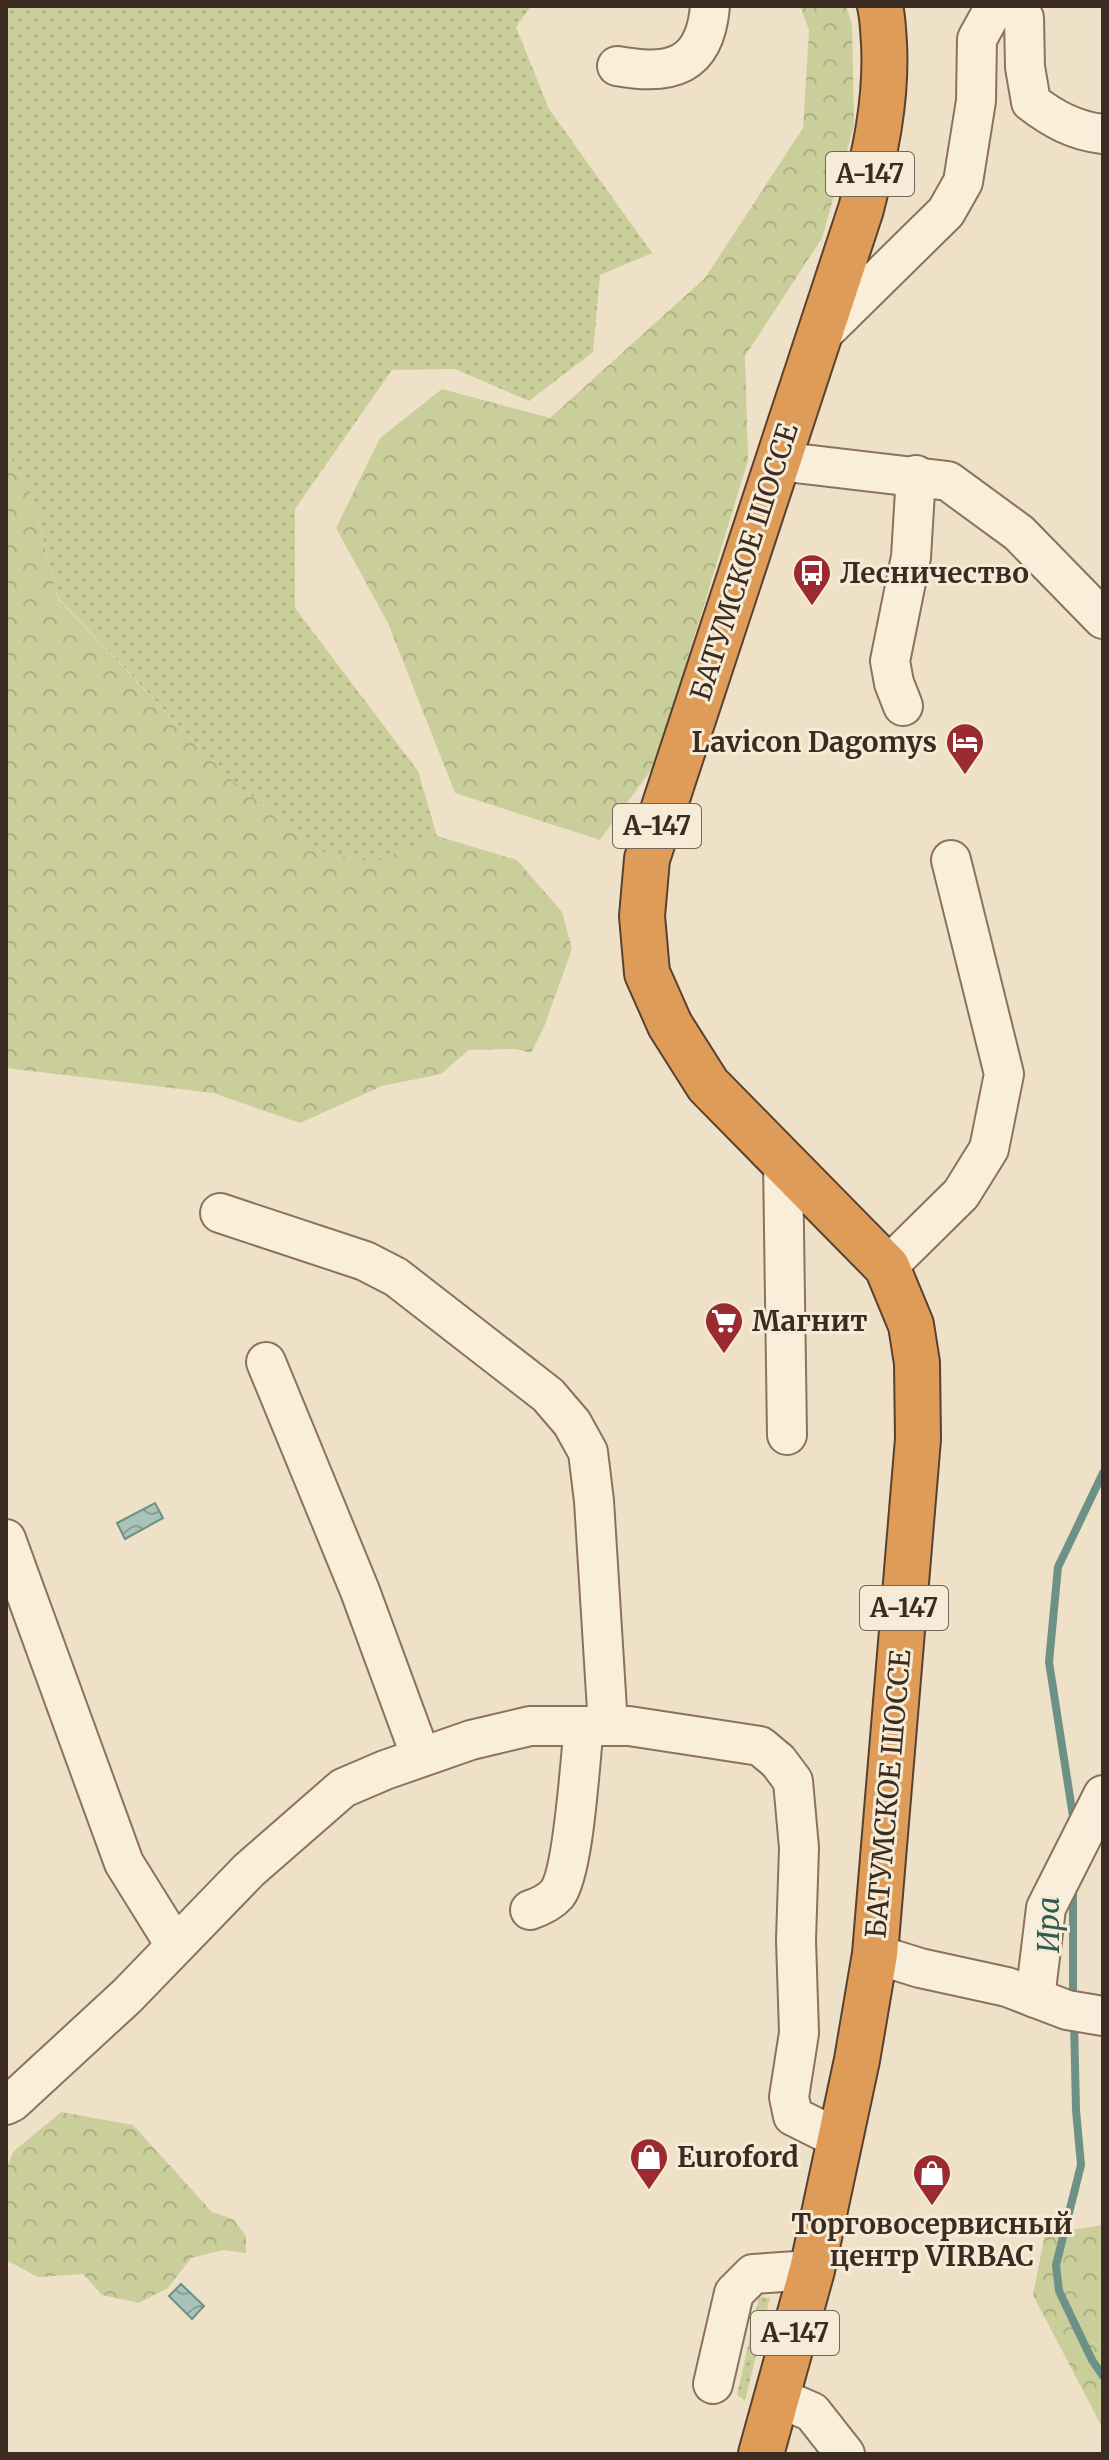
<svg xmlns="http://www.w3.org/2000/svg" width="1109" height="2460" font-family="Merriweather,serif">
<style>
.grass{fill:url(#grass-dots)}
.forest{fill:url(#forest-crowns)}
.water{fill:url(#water-waves);stroke:#6e9187;stroke-width:2}
.lines{fill:none;stroke-linecap:round;stroke-linejoin:round}
.stream{stroke:#6e9187;stroke-width:8}
.minor-casing{stroke:#8b725c;stroke-width:42}
.highway-casing{stroke:#594130;stroke-width:48}
.minor{stroke:#f9eeda;stroke-width:38}
.highway{stroke:#de9c58;stroke-width:44}
.labels{text-anchor:middle;stroke-width:6;stroke-linejoin:round;paint-order:stroke}
.shield{fill:#f6ebd6;stroke:#736557;stroke-width:2}
.shield-label{font-size:26px;font-weight:bold;fill:#3b2b20}
.street-label{font-size:28px;fill:#3b2b20;stroke:#f6ebd6}
.poi-label{font-size:28px;font-weight:bold;fill:#3b2b20;stroke:#f6ebd6;text-anchor:start}
.water-label{font-size:30px;font-style:italic;fill:#2f5b56;stroke:#f6ebd6}
</style>
<defs>
<pattern id="grass-dots" width="8" height="8" patternUnits="userSpaceOnUse" patternTransform="scale(2)"><rect width="8" height="8" fill="#cace9a"/><path d="M2 2h.1M6 6h.1" fill="none" stroke="#aeb184" stroke-width="1.8" stroke-linecap="round"/></pattern>
<pattern id="forest-crowns" width="20" height="18" patternUnits="userSpaceOnUse" patternTransform="scale(2)"><rect width="20" height="18" fill="#cace9a"/><path d="M2 6a3 3 0 1 1 6 0M12 15a3 3 0 1 1 6 0" fill="none" stroke="#aeb184"/></pattern>
<pattern id="water-waves" width="16" height="10" patternUnits="userSpaceOnUse" patternTransform="scale(2)"><rect width="16" height="10" fill="#a8c3b9"/><path d="M0 5q4-4 8 0t8 0" fill="none" stroke="#8a9f96"/></pattern>
</defs>
<rect width="100%" height="100%" fill="#efe1c7"/>
<g class="grass">
<polygon points="6,6 531,6 516,27 549,109 652,253 600,275 593,352 529,401 455,369 392,370 295,509 295,608 418,771 437,836 375,862 321,852 228,777 58,598 32,495 6,450"/>
<polygon points="759,2297 770,2298 745,2401 737,2395"/>
</g>
<g class="forest">
<polygon points="800,6 846,6 852,24 854,125 822,238 745,356 748,460 656,763 600,840 455,793 388,623 336,528 380,438 442,389 550,418 705,278 803,128 809,30"/>
<polygon points="6,450 32,495 58,599 228,777 321,852 375,862 437,836 517,860 562,912 572,949 544,1027 531,1053 515,1049 469,1050 441,1074 382,1086 300,1123 213,1093 6,1068"/>
<polygon points="61,2112 133,2125 212,2212 233,2219 246,2236 246,2253 223,2250 191,2258 168,2288 139,2303 102,2295 83,2274 38,2277 6,2260 6,2170 13,2152"/>
<polygon points="1103,2225 1103,2429 1033,2295 1045,2234"/>
</g>
<g class="water">
<polygon points="155,1503 163,1518 125,1539 117,1523"/>
<polygon points="181,2284 204,2306 192,2319 169,2296"/>
</g>
<g class="lines">
<g class="stream">
<polyline points="1074,1823 1049,1662 1058,1567 1103,1473"/>
<polyline points="1073,1889 1073,1999"/>
<polyline points="1074,2021 1076,2110 1081,2165 1056,2265 1059,2291 1092,2360 1103,2376"/>
</g>
<g class="minor-casing">
<g id="minor">
<path d="M1014 6 1024 18 1025 67 1031 102C1053 119 1075 131 1103 134"/>
<path d="M617 66C671 76 705 67 710 6"/>
<polyline points="819,337 946,212 963,182 976,101 977,39 993,10 999,6"/>
<polyline points="778,461 948,481 1019,533 1103,619"/>
<polyline points="903,706 894,683 890,661 911,557 916,475"/>
<polyline points="783,1162 787,1435"/>
<polyline points="220,1213 365,1261 396,1277 548,1395 572,1423 588,1452 594,1501 608,1726"/>
<polyline points="887,1267 961,1194 989,1149 1004,1074 951,860"/>
<polyline points="266,1362 360,1591 421,1757"/>
<polyline points="6,1539 124,1863 175,1945"/>
<path d="M530 1910C539 1907 550 1902 557 1894 574 1872 580 1760 584 1726"/>
<polyline points="875,1954 920,1968 1007,1987 1067,2010 1103,2016"/>
<polyline points="1035,1998 1046,1908 1103,1795"/>
<polyline points="6,2105 12,2102 127,1996 249,1870 343,1788 385,1770 471,1740 530,1726 629,1726 760,1746 778,1761 793,1781 799,1848 796,1940 799,2033 789,2097 793,2116 841,2140"/>
<polyline points="713,2384 734,2293 753,2274 812,2270"/>
<polyline points="777,2397 812,2412 845,2454"/>
</g>
</g>
<g class="highway-casing">
<path id="highway" d="M761 2454 812 2270 857 2060 875 1954 918 1439 917 1363 911 1325 887 1267 708 1085 670 1025 647 973 642 916 647 859 861 209C875 153 887 101 884 43 883 31 883 18 880 6"/>
</g>
<use href="#minor" class="minor"/>
<use href="#highway" class="highway"/>
</g>
<defs>
<g id="bus-pin" transform="scale(2)"><path d="M0 17L-7.5 6A9.5 9.5 0 1 1 7.5 6Z" fill="#9b2b31" stroke="#f6ebd6"/><path d="M-5-6H5V4H4V6H2V4H-2V6H-4V4H-5ZM-3.5-4V0h7V-4ZM-3.5 1.2v1.5H-2V1.2ZM2 1.2v1.5H3.5V1.2Z" fill="#fff"/></g>
<g id="hotel-pin" transform="scale(2)"><path d="M0 17L-7.5 6A9.5 9.5 0 1 1 7.5 6Z" fill="#9b2b31" stroke="#f6ebd6"/><path d="M-6-4.5h1.5V1H6V5H4.5V3h-9V5H-6ZM-4 0a1.8 1.8 0 1 1 3.6 0ZM.5 0V-2.5h3Q6-2.5 6 0Z" fill="#fff"/></g>
<g id="supermarket-pin" transform="scale(2)"><path d="M0 17L-7.5 6A9.5 9.5 0 1 1 7.5 6Z" fill="#9b2b31" stroke="#f6ebd6"/><path d="M-6-5.5h2.5l.6 2H6L4.5 2H-2.5L-4.4-4H-6ZM-1.5 3.2a1.3 1.3 0 1 0 .1 0ZM3 3.2a1.3 1.3 0 1 0 .1 0Z" fill="#fff"/></g>
<g id="shop-pin" transform="scale(2)"><path d="M0 17L-7.5 6A9.5 9.5 0 1 1 7.5 6Z" fill="#9b2b31" stroke="#f6ebd6"/><path d="M-5-2.5h2.3a2.7 3.5 0 0 1 5.4 0H5L5.5 6h-11ZM-1.5-2.5h3a1.5 2.3 0 0 0-3 0Z" fill="#fff"/></g>
</defs>
<g fill-rule="evenodd">
<use href="#bus-pin" x="812" y="573"/>
<use href="#hotel-pin" x="965" y="742"/>
<use href="#supermarket-pin" x="724" y="1321"/>
<use href="#shop-pin" x="649" y="2157"/>
<use href="#shop-pin" x="932" y="2173"/>
</g>
<g class="labels">
<g class="shield">
<rect x="826" y="152" width="88" height="44" rx="6"/>
<rect x="613" y="804" width="88" height="44" rx="6"/>
<rect x="860" y="1586" width="88" height="44" rx="6"/>
<rect x="751" y="2311" width="88" height="44" rx="6"/>
</g>
<g class="shield-label">
<text x="870" y="183">А-147</text>
<text x="657" y="835">А-147</text>
<text x="904" y="1617">А-147</text>
<text x="795" y="2342">А-147</text>
</g>
<g class="street-label">
<text transform="translate(744 562) rotate(-72)" y="10">БАТУМСКОЕ ШОССЕ</text>
<text transform="translate(888 1794) rotate(-85)" y="10">БАТУМСКОЕ ШОССЕ</text>
</g>
<g class="poi-label">
<text x="840" y="583">Лесничество</text>
<text x="937" y="752" text-anchor="end">Lavicon Dagomys</text>
<text x="752" y="1331">Магнит</text>
<text x="677" y="2167">Euroford</text>
<text x="932" y="2234" text-anchor="middle">Торговосервисный<tspan x="932" dy="32">центр VIRBAC</tspan></text>
</g>
<g class="water-label">
<text transform="translate(1049 1925) rotate(-90)" y="10">Ира</text>
</g>
</g>
<rect width="1109" height="2460" fill="none" stroke="#3b2b20" stroke-width="16"/>
</svg>
